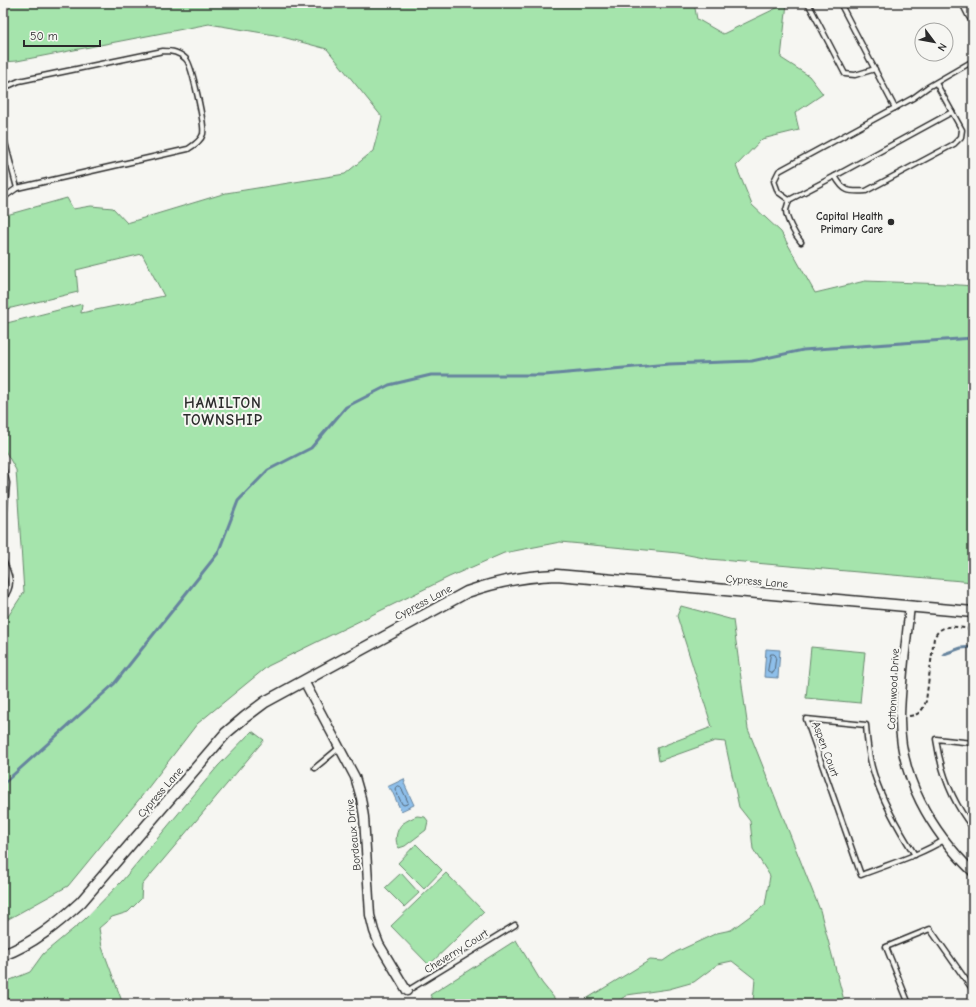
<svg xmlns="http://www.w3.org/2000/svg" width="976" height="1007" font-family="'Comic Neue',sans-serif">
<style>
.green{fill:#a5e4ac;stroke:#68886c}
.water{fill:#8ebfea;stroke:#66849e}
.lines{fill:none;stroke-linecap:round;stroke-linejoin:round}
.shore{stroke:#536677;stroke-width:1}
.stream{stroke:#66849e;stroke-width:3}
.service-casing{stroke:#2b2b2b;stroke-width:7}
.minor-casing{stroke:#2b2b2b;stroke-width:11}
.tertiary-casing{stroke:#2b2b2b;stroke-width:13}
.primary-casing{stroke:#2b2b2b;stroke-width:16}
.path{stroke:#2b2b2b;stroke-width:2;stroke-dasharray:4 3;stroke-linecap:butt}
.service{stroke:#f6f6f2;stroke-width:4}
.minor{stroke:#f6f6f2;stroke-width:8}
.tertiary{stroke:#f6f6f2;stroke-width:10}
.primary{stroke:#f6f6f2;stroke-width:13}
.poi-dot{fill:#2b2b2b;stroke:#f6f6f2;stroke-width:1.5}
.labels{text-anchor:middle;stroke-width:4;stroke-linejoin:round;paint-order:stroke}
.poi-label{font-size:11px;font-weight:bold;fill:#2b2b2b;stroke:#f6f6f2;text-anchor:end}
.street-label{font-size:11px;fill:#2b2b2b;stroke:#f6f6f2}
.district-label{font-size:15px;font-weight:bold;letter-spacing:1px;fill:#2b2b2b;stroke:#f6f6f2}
</style>
<rect width="100%" height="100%" fill="#f6f6f2"/>
<filter id="ink" filterUnits="userSpaceOnUse"><feTurbulence type="fractalNoise" baseFrequency=".025" numOctaves="2"/><feDisplacementMap in="SourceGraphic" scale="8" xChannelSelector="R" yChannelSelector="G"/><feConvolveMatrix kernelMatrix="1 2 1 2 8 2 1 2 1" color-interpolation-filters="sRGB"/></filter>
<g filter="url(#ink)">
<g class="green">
<polygon points="3,3 694,3 697,19 723,34 787,3 781,58 809,76 823,94 795,113 799,130 762,139 736,166 752,205 781,232 815,293 865,281 946,284 973,286 973,582 709,559 678,553 560,542 504,553 449,577 268,666 197,724 141,797 68,886 3,922 3,624 24,592 16,470 3,447 3,374 5,371 3,365 3,324 82,304 81,313 164,296 142,254 76,270 78,292 3,310 3,216 67,198 73,209 91,206 113,208 127,223 226,193 345,174 373,151 382,117 327,49 275,35 209,24 17,61 3,62"/>
<polygon points="681,606 733,620 748,729 820,910 845,1004 762,1004 753,1002 755,979 732,961 718,964 694,982 669,989 627,995 614,1004 578,1004 650,960 663,961 676,952 717,933 731,930 765,905 770,876 753,849 750,821 739,807 725,742 715,741 659,761 657,748 712,727 677,616"/>
<polygon points="811,647 865,652 860,703 806,698"/>
<polygon points="252,731 264,740 142,885 141,899 128,912 112,917 99,928 102,947 123,1004 3,1004 3,983 30,972 43,954 84,920 122,881 218,766"/>
<path d="M417 816 425 817 428 821 426 830 405 846 399 848C394 842 396 830 402 824 406 821 412 818 417 816Z"/>
<polygon points="416,844 442,870 424,889 398,863"/>
<polygon points="401,873 419,893 404,907 385,888"/>
<polygon points="446,873 484,912 429,965 391,926"/>
<polygon points="516,940 542,983 559,1004 436,1004 430,995"/>
</g>
<g class="water">
<polygon points="766,649 780,650 778,678 764,677"/>
<polygon points="404,779 405,782 404,783 414,805 401,811 391,789 389,789 387,787"/>
</g>
<g class="lines">
<g class="shore">
<polygon points="771,654 774,654 776,656 774,672 772,673 768,671"/>
<polygon points="399,786 401,787 408,802 407,804 404,805 402,804 395,789 396,787"/>
</g>
<g class="stream">
<polyline points="944,654 961,648 973,647"/>
<polyline points="3,784 114,684 218,553 238,501 268,470 311,448 346,407 389,385 431,375 545,375 669,364 752,361 803,350 973,338"/>
</g>
<g class="service-casing">
<g id="service">
<polyline points="808,3 845,74 855,75 875,69"/>
<polyline points="840,3 895,108"/>
<path d="M3 91 8 86 19 81 163 51C172 51 179 52 186 59 192 65 205 125 203 134 201 141 194 145 188 149L17 188 3 198"/>
<polyline points="3,135 17,188"/>
<path d="M835 176C844 192 848 192 866 191L954 144 961 137 962 130 936 83"/>
<polyline points="789,200 835,176 952,112"/>
<path d="M801 242C795 235 786 219 786 210 787 207 788 203 789 200L778 192 774 181 779 171 913 98 928 87 973 61"/>
<polyline points="3,467 7,483 3,528"/>
<path d="M3 560C9 576 15 583 3 599"/>
<path d="M973 743 936 739C941 773 952 802 973 828"/>
<polyline points="315,768 339,748"/>
<path d="M915 855C899 830 883 803 874 774 869 759 867 741 866 725L806 719 861 875C889 864 918 856 944 840"/>
<polyline points="407,991 515,925"/>
<polyline points="909,1004 886,947 930,929 973,990"/>
</g>
</g>
<g class="minor-casing">
<g id="minor">
<path d="M910 606C906 643 901 679 900 716 899 777 931 831 973 872"/>
<polyline points="304,681 355,777 361,798 364,817 370,915 374,931 379,944 407,991"/>
</g>
</g>
<g class="tertiary-casing">
<path id="tertiary" d="M3 955C33 944 58 923 81 902L226 733 245 717 265 702 467 592C498 581 524 576 557 575L973 612"/>
</g>
<g class="primary-casing">
<polyline id="primary" points="967,3 973,15"/>
</g>
<path class="path" d="M909 716C920 715 923 710 926 701L934 638C942 621 957 628 973 629"/>
<use href="#service" class="service"/>
<use href="#minor" class="minor"/>
<use href="#tertiary" class="tertiary"/>
<use href="#primary" class="primary"/>
</g>
</g>
<circle class="poi-dot" cx="891" cy="222" r="4"/>
<g class="labels">
<g class="poi-label">
<text x="883" y="220">Capital Health<tspan x="883" dy="13">Primary Care</tspan></text>
</g>
<g class="street-label">
<text transform="translate(757 581) rotate(5)" y="4">Cypress Lane</text>
<text transform="translate(423 602) rotate(-28)" y="4">Cypress Lane</text>
<text transform="translate(893 689) rotate(-87)" y="4">Cottonwood Drive</text>
<text transform="translate(826 749) rotate(70)" y="4">Aspen Court</text>
<text transform="translate(160 792) rotate(-49)" y="4">Cypress Lane</text>
<text transform="translate(353 835) rotate(-96)" y="4">Bordeaux Drive</text>
<text transform="translate(456 951) rotate(-32)" y="4">Cheverny Court</text>
</g>
<g class="district-label">
<text x="223" y="408">HAMILTON<tspan x="223" dy="17">TOWNSHIP</tspan></text>
</g>
</g>
<rect width="976" height="1007" fill="none" stroke="#f6f6f2" stroke-width="16"/>
<rect x="8" y="8" width="960" height="991" fill="none" stroke="#2b2b2b" stroke-width="1.5" filter="url(#ink)"/>
<g transform="translate(934 42) rotate(122)"><circle r="19" fill="#f6f6f2" stroke="#a5a5a2"/>
<path d="M0-3L7 15L0 10L-7 15Z" fill="#2b2b2b"/>
<text y="-6" font-size="11" font-weight="bold" text-anchor="middle" fill="#2b2b2b">N</text>
</g>
<path d="M24 40v6h76v-6" fill="none" stroke="#2b2b2b" stroke-width="2"/>
<text x="30" y="40" font-size="12" fill="#2b2b2b" stroke="#f6f6f2" stroke-width="3" paint-order="stroke">50 m</text>
</svg>
